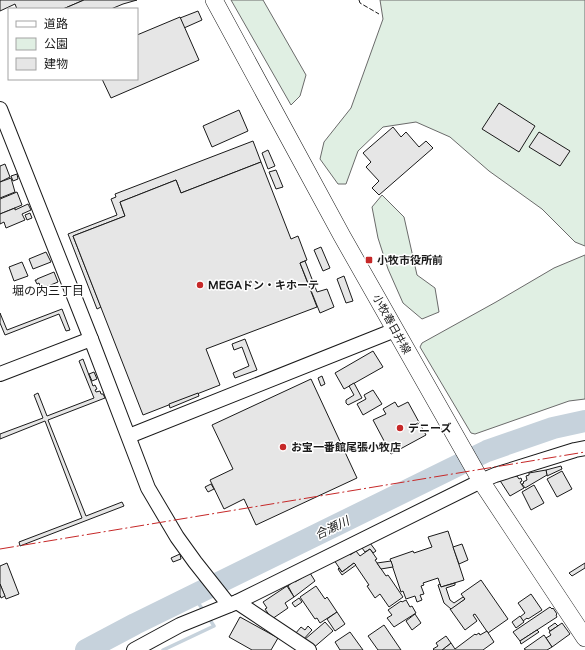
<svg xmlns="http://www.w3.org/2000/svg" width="585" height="650" font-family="'Varela Round','Noto Sans JP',sans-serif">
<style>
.green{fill:#e0efe3;stroke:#6a6a6a}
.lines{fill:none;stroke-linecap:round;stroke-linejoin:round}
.stream{stroke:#c6d2dc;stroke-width:3.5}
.river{stroke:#c6d2dc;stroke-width:22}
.building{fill:#e6e6e6;stroke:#1a1a1a}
.minor-casing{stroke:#1a1a1a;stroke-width:16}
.major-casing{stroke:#1a1a1a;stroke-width:18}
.minor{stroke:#fff;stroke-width:14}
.major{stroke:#fff;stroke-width:17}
.fence{stroke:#1a1a1a;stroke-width:1;stroke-dasharray:5 2;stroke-linecap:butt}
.power{stroke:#c62828;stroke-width:1;stroke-dasharray:14 3 2 3;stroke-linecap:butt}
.poi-dot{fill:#c62828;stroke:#fff;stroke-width:1.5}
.labels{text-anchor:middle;stroke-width:3;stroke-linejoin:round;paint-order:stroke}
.poi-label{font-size:11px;font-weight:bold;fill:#1a1a1a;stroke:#fff;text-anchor:start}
.street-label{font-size:11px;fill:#1a1a1a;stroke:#fff}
.neighbourhood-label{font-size:12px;fill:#1a1a1a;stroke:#fff}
.water-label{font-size:12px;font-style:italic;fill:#1a1a1a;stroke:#fff}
</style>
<rect width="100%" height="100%" fill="#fff"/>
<g class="green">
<polygon points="231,0 263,0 306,75 300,96 291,105"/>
<polygon points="380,0 585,0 585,246 575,242 542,209 489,171 450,137 416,122 383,127 358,151 346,184 338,184 320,159 324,142 351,108 383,19"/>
<polygon points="382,195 404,217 417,275 435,288 439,312 422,319 403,303 388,269 378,238 372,207"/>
<polygon points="585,255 585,399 569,401 475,434 471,433 420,347 422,343 496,302 554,268"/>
</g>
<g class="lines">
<g class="stream">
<polyline points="193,596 204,611"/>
<polyline points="163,650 214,626 208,617"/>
</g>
<polyline class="river" points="86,650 135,624 487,451 553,428 585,421"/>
</g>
<g class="building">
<polygon points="0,0 84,0 63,9 17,9 15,4 0,11"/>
<polygon points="84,0 137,0 123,4 111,9 63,9"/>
<polygon points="198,11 202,20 184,28 180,18"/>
<polygon points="180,17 199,60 111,98 102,79 137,79 137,35"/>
<polygon points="499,103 535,126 519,152 482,129"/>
<polygon points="239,110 248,131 212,147 203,126"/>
<polygon points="393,127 401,137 406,132 419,147 426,141 433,148 379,195 372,188 379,181 366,167 371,162 363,153"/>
<polygon points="539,132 570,151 560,166 529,147"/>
<polygon points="253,141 261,162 181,193 176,180 120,202 125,216 73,236 101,307 97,309 68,234 117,215 111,199 116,197 115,194"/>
<polygon points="268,150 275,166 268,169 262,153"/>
<polygon points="261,162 291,239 298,236 307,260 300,263 317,307 206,349 220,385 143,415 73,236 125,216 120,202 176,180 181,193"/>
<polygon points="5,164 10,177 0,182 0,166"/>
<polygon points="276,170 283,187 276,189 269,172"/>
<polygon points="17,174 18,179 13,181 11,176"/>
<polygon points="11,178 15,192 0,198 0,182"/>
<polygon points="17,192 22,205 0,214 0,199"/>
<polygon points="28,204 31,210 22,214 25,220 6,228 4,222 0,224 0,214 15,208 15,210"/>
<polygon points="30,213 32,218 27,220 25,215"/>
<polygon points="321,247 330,268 323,271 314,250"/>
<polygon points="46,252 51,262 33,269 29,259"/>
<polygon points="305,261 317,292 327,289 334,307 320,313 300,263"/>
<polygon points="22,262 28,276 14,281 9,267"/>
<polygon points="54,272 58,282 41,289 39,283 37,284 35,280 37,280 37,279"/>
<polygon points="344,276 353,301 346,303 337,279"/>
<polygon points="62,309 70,330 66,331 59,314 5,335 0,323 0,313 7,330"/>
<polygon points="245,339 257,370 235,378 233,373 249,366 242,347 234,350 232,344"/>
<polygon points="373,351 383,367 344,389 335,373"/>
<polygon points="83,359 93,386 95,385 97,389 95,390 96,392 100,391 101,394 103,394 105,398 48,420 86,516 122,502 124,506 20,546 19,542 82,518 45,421 0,439 0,434 43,418 34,395 38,393 47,416 94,398 79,361"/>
<polygon points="94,372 97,379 92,381 89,374"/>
<polygon points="322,376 325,384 321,386 318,378"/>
<polygon points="311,379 357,478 256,525 244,499 224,509 210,480 233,469 212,425"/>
<polygon points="354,383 362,398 348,405 346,403 346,400 354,395 349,386"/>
<polygon points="373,390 382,404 363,415 357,404 366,399 364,395"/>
<polygon points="198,393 199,396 170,408 169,404"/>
<polygon points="395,402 398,407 408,402 426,435 391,454 373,420 386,414 383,409"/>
<polygon points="561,466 562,469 547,476 546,470"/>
<polygon points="546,470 547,475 525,488 522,484 524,483 523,482 527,480 526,476 529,475 529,473"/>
<polygon points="562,471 572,489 557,497 547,479"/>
<polygon points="517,476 519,479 521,478 522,481 520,482 524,488 510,496 499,479"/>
<polygon points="211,484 214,489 208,492 205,487"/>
<polygon points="534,485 544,503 531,510 522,492"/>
<polygon points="448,531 464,580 441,587 438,578 423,583 424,585 421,586 424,594 420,595 422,600 417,602 415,596 406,599 403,591 401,592 390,559 413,551 414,553 432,547 428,537"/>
<polygon points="370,543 376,551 373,553 370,549 365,552 362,548"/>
<polygon points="462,544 468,560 459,564 453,547"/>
<polygon points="370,549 377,559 375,560 386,576 388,575 403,597 389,607 380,594 375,598 367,586 369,585 354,563 342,572 334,560 348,552 350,555 356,551 360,556"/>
<polygon points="180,554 181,559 173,562 171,558"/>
<polygon points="391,561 393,567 381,569 377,563"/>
<polygon points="7,563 19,594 6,599 0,584 0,566"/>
<polygon points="354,563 356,565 342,575 338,569 339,568 342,572"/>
<polygon points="585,563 585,568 572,576 569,573"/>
<polygon points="310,573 315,581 294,597 288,586 294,581 295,582"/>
<polygon points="481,580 508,619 488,633 475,614 473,615 477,621 465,630 450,609 465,599 461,594"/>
<polygon points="455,583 455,585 446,588 450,600 454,603 463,597 465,599 451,609 444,603 438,585 440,584 441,587"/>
<polygon points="0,584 5,596 1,598 0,595"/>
<polygon points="287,586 294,597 285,603 288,608 272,619 265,609 267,608 263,602"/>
<polygon points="316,586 325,599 327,597 337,612 320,623 317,618 315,619 300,597"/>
<polygon points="531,594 542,610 528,619 527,618 523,621 520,617 525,613 518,603"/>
<polygon points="299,598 302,602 295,607 292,603"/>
<polygon points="406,600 410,607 412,606 416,613 394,627 387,618 392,615 388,610 401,601 402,602"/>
<polygon points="550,607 552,609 553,608 557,614 556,615 557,617 520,641 513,632"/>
<polygon points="337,612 345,624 335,631 327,619"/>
<polygon points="415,614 421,623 412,630 406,621"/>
<polygon points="520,616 524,622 516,628 512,622"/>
<polygon points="240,617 278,638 271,650 252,650 229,637"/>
<polygon points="325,622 333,631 312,649 304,640"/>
<polygon points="555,623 558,626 550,631 548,628"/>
<polygon points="562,623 570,634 552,647 546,638 551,635 549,632"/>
<polygon points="384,625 401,650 378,650 368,636"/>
<polygon points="308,626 312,630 302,641 295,634 301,627 305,630"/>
<polygon points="537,630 539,632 521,644 520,641"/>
<polygon points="487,631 494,642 483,650 442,650 451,643 455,649 475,634 476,635 479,633 480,635"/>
<polygon points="350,632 363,650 340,650 335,642"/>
<polygon points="544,635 552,647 547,650 526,650 524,649"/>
<polygon points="446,636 451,643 442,650 434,650 433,649 438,646 436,643"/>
</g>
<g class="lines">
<g class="minor-casing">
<g id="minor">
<polyline points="0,109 91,339 148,488 177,537 195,562 229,605"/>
<polyline points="0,374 91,339"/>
<polyline points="129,436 395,330"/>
<polyline points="237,602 309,650"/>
<polyline points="134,650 180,625 237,602 481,481 495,475 575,450 585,448"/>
</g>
</g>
<g class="major-casing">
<polyline id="major" points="214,0 342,236 481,481 585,638"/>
</g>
<use href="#minor" class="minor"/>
<use href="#major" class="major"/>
<polyline class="fence" points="359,0 360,3 379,14"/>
<polyline class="power" points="0,549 585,452"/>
</g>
<g class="poi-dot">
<rect x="365" y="256" width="8" height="8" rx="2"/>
<circle cx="200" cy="285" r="4"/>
<circle cx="400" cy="428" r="4"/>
<circle cx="283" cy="447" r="4"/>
</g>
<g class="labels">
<g class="poi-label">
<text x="377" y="264">小牧市役所前</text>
<text x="208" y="289">MEGAドン・キホーテ</text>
<text x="408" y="432">デニーズ</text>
<text x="291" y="451">お宝一番館尾張小牧店</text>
</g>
<g class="street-label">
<text transform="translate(392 324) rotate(61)" y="4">小牧春日井線</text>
</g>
<g class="neighbourhood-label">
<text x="48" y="295">堀の内三丁目</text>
</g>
<g class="water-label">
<text transform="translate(332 528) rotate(-26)" y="4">合瀬川</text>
</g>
</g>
<rect x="8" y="8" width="130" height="72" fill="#ffffff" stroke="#a3a3a3"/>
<rect x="16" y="21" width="20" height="6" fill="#ffffff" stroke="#a3a3a3"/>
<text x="44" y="28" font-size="12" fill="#1a1a1a">道路</text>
<rect x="16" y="38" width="20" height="12" fill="#e0efe3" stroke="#a3a3a3"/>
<text x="44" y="48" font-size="12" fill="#1a1a1a">公園</text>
<rect x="16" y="58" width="20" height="12" fill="#e6e6e6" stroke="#a3a3a3"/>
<text x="44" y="68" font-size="12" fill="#1a1a1a">建物</text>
</svg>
